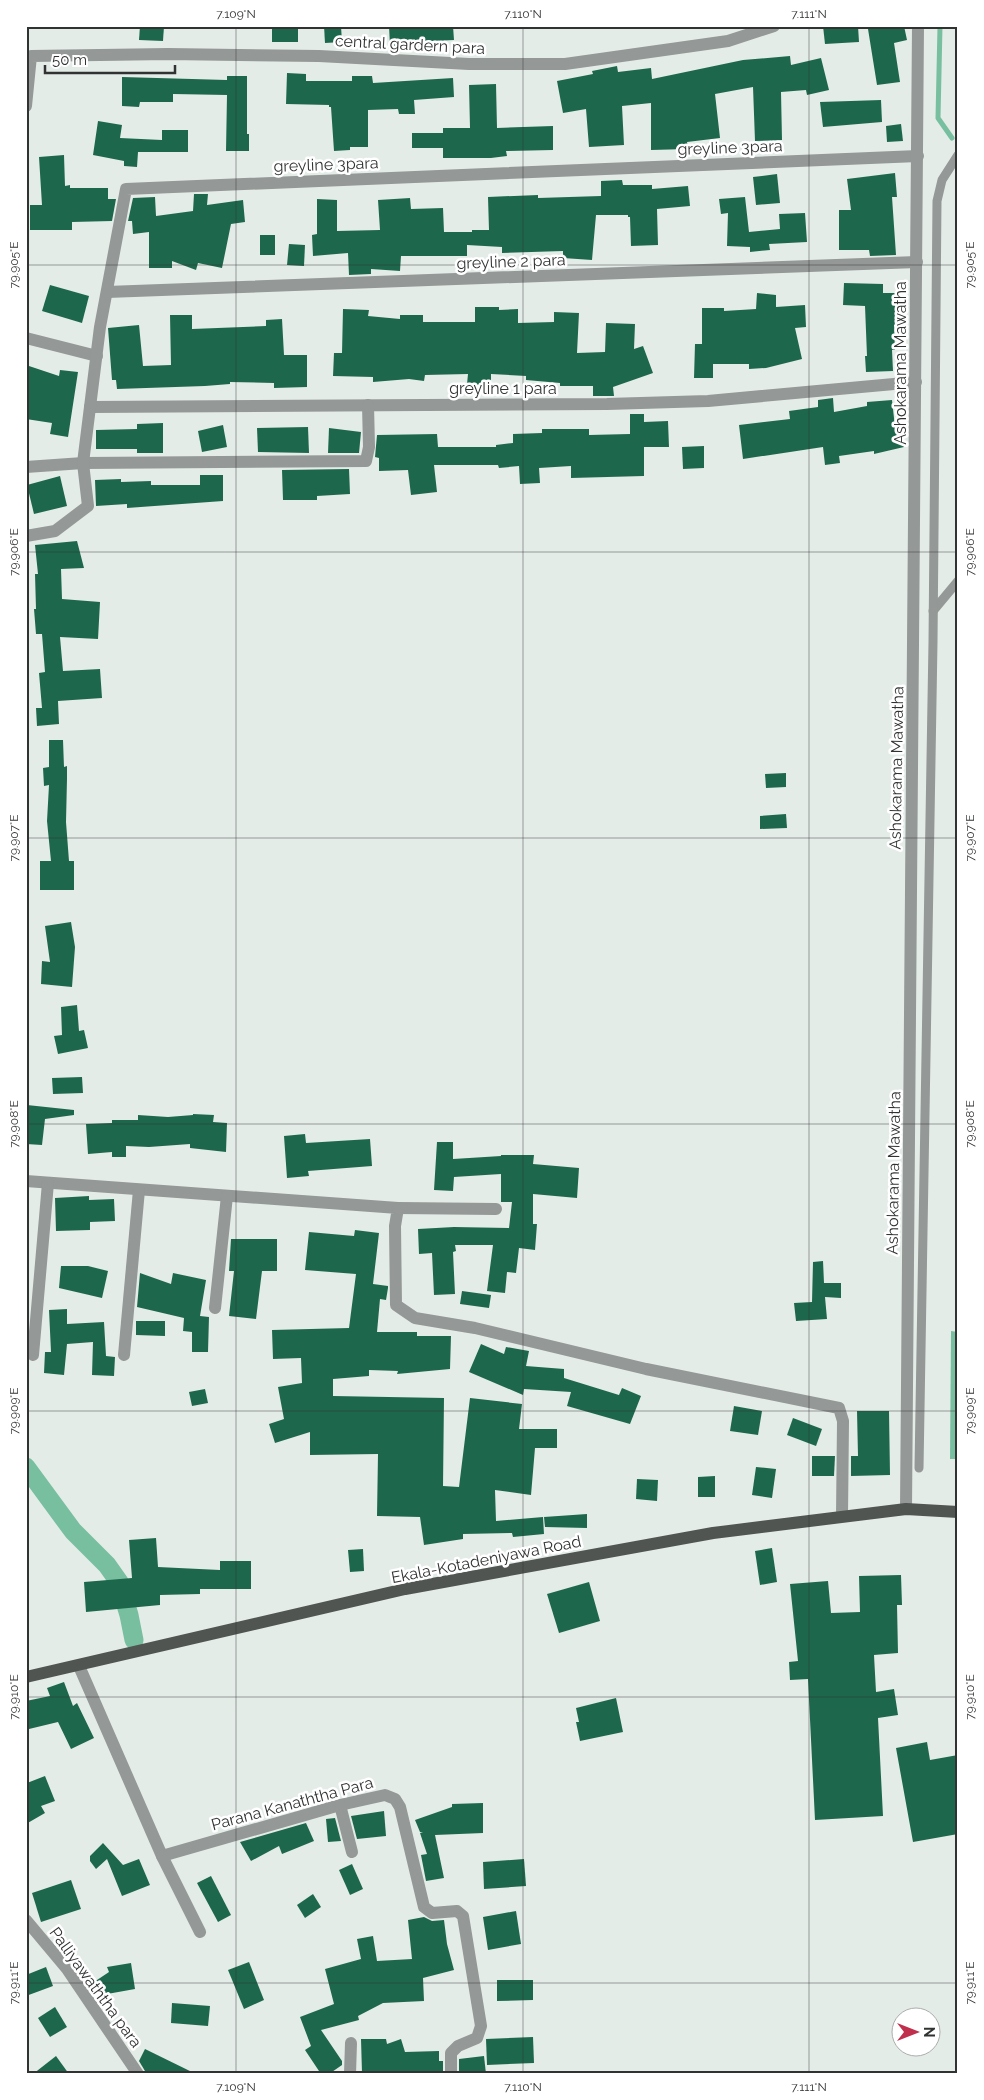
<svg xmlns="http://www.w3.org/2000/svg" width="984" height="2100" font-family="Raleway,sans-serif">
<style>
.water{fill:#78bfa0}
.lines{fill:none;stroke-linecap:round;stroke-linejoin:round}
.stream{stroke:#78bfa0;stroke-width:5}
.canal{stroke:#78bfa0;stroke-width:19}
.building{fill:#1d684d}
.service{stroke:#949896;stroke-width:9}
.minor{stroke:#949896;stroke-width:12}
.tertiary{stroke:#949896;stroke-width:12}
.primary{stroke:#505552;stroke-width:12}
.ticks{fill:none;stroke:#303331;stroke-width:1;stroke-opacity:0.45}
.labels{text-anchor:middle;stroke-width:5;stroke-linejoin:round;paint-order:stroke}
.street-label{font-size:16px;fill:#303331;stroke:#fff}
.neatline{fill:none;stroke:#303331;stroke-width:2}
.ticks-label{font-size:12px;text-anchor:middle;fill:#303331}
</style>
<rect width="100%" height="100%" fill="#e4ece8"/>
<polygon class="water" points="951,1331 958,1332 958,1459 950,1459"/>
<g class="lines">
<polyline class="stream" points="940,26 938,118 952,138"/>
<polyline class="canal" points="26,1467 73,1531 107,1565 119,1582 129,1615 134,1640"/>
</g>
<g class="building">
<polygon points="140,26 164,26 163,41 139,40"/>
<rect x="272" y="26" width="26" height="16"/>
<polygon points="324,26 341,26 342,42 325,43"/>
<polygon points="389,26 453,26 454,40 412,42 413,45 390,46"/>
<polygon points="823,26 858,26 859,42 825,44"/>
<polygon points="880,26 904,26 907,40 894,43 900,82 877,85 868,29"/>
<polygon points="790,56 791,65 821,58 829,90 807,95 806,90 781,92 782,140 755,141 753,87 715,94 720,138 687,142 688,149 651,150 651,103 622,106 624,145 589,147 586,109 563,113 557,81 593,74 592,71 617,66 618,72 651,68 652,79 743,60"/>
<polygon points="287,73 306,74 306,81 352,81 352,76 372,76 373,83 453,78 454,97 414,100 415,114 399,114 398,109 368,110 368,147 350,147 350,150 334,151 331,107 329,107 329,105 286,104"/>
<polygon points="227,76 247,76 247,134 249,134 249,151 226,151 227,95 173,94 173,102 140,102 139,107 122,106 122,77 227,80"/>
<polygon points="496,84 497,128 553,126 553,150 506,151 507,156 491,158 443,158 443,148 412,148 412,133 443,133 443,128 470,128 469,85"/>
<polygon points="881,100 882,122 823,127 820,102"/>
<polygon points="98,121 122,125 120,138 162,140 162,130 188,130 188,152 138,152 137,167 124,166 124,161 93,155"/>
<polygon points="901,124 903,141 887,142 886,126"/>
<polygon points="64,155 65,186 70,185 70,188 108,188 108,199 116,199 112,221 72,222 72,230 30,230 30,205 42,205 39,157"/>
<polygon points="895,173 897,197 892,197 896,255 870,256 869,250 839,250 839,210 851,210 847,179"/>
<polygon points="777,174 780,203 756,205 753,177"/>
<polygon points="622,180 623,185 652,185 652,189 688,186 690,206 657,209 658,245 631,246 630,217 628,217 628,215 596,215 592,260 563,258 563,251 502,253 502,247 467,245 467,256 401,256 400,271 371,269 371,274 349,275 348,253 313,256 312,235 317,234 317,199 337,200 337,231 380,230 378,200 410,198 411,209 443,208 444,232 472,232 472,230 489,230 488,197 538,195 538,198 601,196 601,181"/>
<polygon points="194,194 208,194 207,205 243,200 245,222 231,224 222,268 198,263 196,270 172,261 172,268 149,268 149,232 133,234 132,221 128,221 133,198 155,197 156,216 193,211"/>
<polygon points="745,197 749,232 780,229 779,214 805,213 807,242 769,244 770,250 750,252 750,247 727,246 728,213 721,214 719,199"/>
<rect x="260" y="235" width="15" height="20"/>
<polygon points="289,244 305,245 304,266 287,265"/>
<polygon points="844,283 883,284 883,293 902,293 902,325 894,325 895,350 892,350 893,371 866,372 865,356 867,356 865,306 843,305"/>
<polygon points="50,285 89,296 82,323 42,311"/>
<polygon points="757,293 776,295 776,307 805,305 806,327 795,328 802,359 766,368 749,369 749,364 713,364 713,378 694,378 695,344 702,344 702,308 724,308 724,311 756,309"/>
<polygon points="475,307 499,307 499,310 518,309 518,323 554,322 554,312 579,313 577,353 605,352 606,323 635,324 634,349 643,346 653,373 613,387 614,396 593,396 593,386 560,386 560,383 526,380 526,376 491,374 491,386 467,384 468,374 425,375 424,381 409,379 373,382 373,377 333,376 334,353 342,353 343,309 369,310 368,316 400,319 400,315 423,315 423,322 475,322"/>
<polygon points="170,315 192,315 192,329 266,326 266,320 282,319 284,355 307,355 307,387 274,388 274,383 230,382 230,384 205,386 117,389 116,380 112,380 108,328 139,325 143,366 171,365"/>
<polygon points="26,365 59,376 60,370 78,372 68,437 50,434 52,423 26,419"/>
<polygon points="833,398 834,412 867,406 867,402 892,400 895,427 899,426 904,447 874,454 874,451 839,456 840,463 825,465 823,447 743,459 739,425 790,419 789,411 818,407 818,400"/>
<polygon points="630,414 644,414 644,422 668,421 669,447 644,447 644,476 571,478 571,466 539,468 540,483 520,484 519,466 499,468 498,465 434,465 437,492 411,495 408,470 379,471 379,458 375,457 377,435 437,434 438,447 496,447 496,445 513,443 513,434 542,433 542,429 589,429 589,435 630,434"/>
<polygon points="163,423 163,453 137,453 137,449 96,449 96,430 137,429 137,424"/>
<polygon points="223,425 227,447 202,452 198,431"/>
<polygon points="308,427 309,453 258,452 257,428"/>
<polygon points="329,428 361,432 359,453 328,453"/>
<polygon points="704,446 704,468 683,469 682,447"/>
<polygon points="349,469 350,494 317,496 317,500 283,500 282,470"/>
<polygon points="200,475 223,475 223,501 127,508 127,504 96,506 95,480 121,479 121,482 151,481 151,485 200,485"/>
<polygon points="60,476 67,506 34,514 27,485"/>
<polygon points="77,541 84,568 61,569 62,599 100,602 98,639 60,637 63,671 100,669 102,698 58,701 59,724 37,726 36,708 42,708 39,673 45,672 42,634 36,634 34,609 36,609 35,574 38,574 35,545"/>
<polygon points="49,740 63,740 64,767 67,766 67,779 66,822 69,861 74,861 74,890 40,890 40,861 51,861 47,821 49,785 44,786 43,768 49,767"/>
<polygon points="786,773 786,787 766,788 765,774"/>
<polygon points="786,814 787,828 760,829 760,816"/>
<polygon points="71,922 75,947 72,987 41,984 42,961 50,962 45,926"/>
<polygon points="77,1005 79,1031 84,1030 88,1048 58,1054 54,1036 62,1035 61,1007"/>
<polygon points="82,1077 83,1093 53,1094 52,1078"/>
<polygon points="27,1105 74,1110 74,1115 45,1119 42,1145 26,1144"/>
<polygon points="193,1114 214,1115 213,1122 227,1123 226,1152 190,1148 190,1144 149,1147 126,1146 126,1157 112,1157 112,1152 88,1154 86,1124 112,1123 112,1120 138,1120 138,1115 168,1117 193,1115"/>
<polygon points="305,1134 306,1143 370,1139 372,1166 308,1171 309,1176 287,1178 284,1136"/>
<polygon points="437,1142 453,1142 453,1159 501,1156 501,1155 534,1155 533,1164 579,1168 577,1198 533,1194 533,1224 537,1224 535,1250 519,1248 516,1273 507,1272 505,1293 487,1291 493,1245 455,1245 456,1251 453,1252 455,1294 434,1295 432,1253 419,1254 418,1229 454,1227 509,1228 512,1202 501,1202 501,1174 454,1177 453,1191 434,1190"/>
<polygon points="89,1196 89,1200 114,1199 115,1221 90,1222 90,1230 56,1231 55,1198"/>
<polygon points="355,1230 379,1233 373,1284 388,1286 388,1288 386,1300 380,1299 377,1332 417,1332 417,1336 451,1336 450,1369 397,1374 398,1371 369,1370 369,1376 333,1379 333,1396 444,1398 443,1486 459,1487 470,1398 522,1404 519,1429 557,1429 557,1448 535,1448 531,1495 495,1490 496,1521 543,1517 544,1534 513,1537 512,1533 463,1534 463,1539 424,1545 420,1517 377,1516 378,1454 310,1455 310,1432 275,1443 269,1424 284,1419 278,1387 302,1383 301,1358 273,1359 272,1330 349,1328 356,1274 305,1270 309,1232 354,1236"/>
<polygon points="231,1239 277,1239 277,1271 262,1271 256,1319 229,1316 234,1271 229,1271"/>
<polygon points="823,1261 824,1283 841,1283 841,1298 825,1297 827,1319 796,1321 794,1303 812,1302 813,1262"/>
<polygon points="61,1266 88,1266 108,1271 102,1298 59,1288"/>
<polygon points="140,1273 171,1284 173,1273 206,1280 200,1316 209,1317 208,1352 192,1352 192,1332 183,1331 184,1318 137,1307"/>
<polygon points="462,1291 491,1295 489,1308 460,1304"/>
<polygon points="67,1309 67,1324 104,1322 106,1356 115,1357 114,1376 92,1375 93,1342 67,1344 64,1375 44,1373 45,1352 51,1352 49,1310"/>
<polygon points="136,1321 165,1321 165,1336 136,1335"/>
<polygon points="481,1344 504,1354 506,1347 529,1351 526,1366 564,1369 564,1378 619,1395 622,1388 641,1396 630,1424 567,1406 571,1392 524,1389 523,1395 469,1372"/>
<polygon points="205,1389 208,1403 192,1406 189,1392"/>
<polygon points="734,1406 762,1411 758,1435 730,1431"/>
<polygon points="857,1411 889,1411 890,1475 851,1476 851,1456 858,1456"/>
<polygon points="793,1418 822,1429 816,1446 787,1435"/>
<polygon points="812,1456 835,1456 834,1476 812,1476"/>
<polygon points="756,1467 776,1469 772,1498 752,1495"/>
<polygon points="715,1476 715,1497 698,1497 698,1477"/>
<polygon points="637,1479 658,1480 657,1501 636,1499"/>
<polygon points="587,1514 587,1528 545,1527 544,1517"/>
<polygon points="156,1538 158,1567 220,1570 220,1561 251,1561 251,1589 200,1589 200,1594 160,1595 160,1605 86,1612 84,1582 132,1578 129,1540"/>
<polygon points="772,1548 777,1582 760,1585 755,1551"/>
<polygon points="363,1549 364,1571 350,1572 348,1550"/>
<polygon points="901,1575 902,1605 897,1605 898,1653 874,1655 876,1692 894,1689 898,1715 878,1718 883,1816 815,1820 808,1679 790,1680 789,1662 798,1661 790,1584 828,1581 831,1613 860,1612 859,1576"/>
<polygon points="589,1582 600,1621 559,1633 547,1594"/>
<polygon points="64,1682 73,1706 77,1703 94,1738 71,1749 58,1722 29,1729 26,1717 26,1701 50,1696 47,1688"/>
<polygon points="616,1698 623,1732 580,1741 576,1722 579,1722 576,1708"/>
<polygon points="927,1742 930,1760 958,1755 958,1834 913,1842 896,1748"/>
<polygon points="45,1776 55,1801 41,1806 45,1813 26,1824 26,1782 27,1783"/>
<polygon points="483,1803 483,1833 435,1835 444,1878 426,1881 421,1855 427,1854 420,1833 423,1832 420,1832 415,1820 452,1807 452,1804"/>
<polygon points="384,1811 386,1836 357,1839 351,1816"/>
<polygon points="335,1818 341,1841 328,1842 326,1819"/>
<polygon points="306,1823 314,1841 282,1854 279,1846 251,1861 240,1842"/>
<polygon points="103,1843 123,1865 139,1859 150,1885 122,1896 107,1859 96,1869 90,1861 90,1856"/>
<polygon points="524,1859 526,1886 484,1889 483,1862"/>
<polygon points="352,1864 363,1889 350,1895 339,1870"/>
<polygon points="211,1876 231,1915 218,1922 197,1883"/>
<polygon points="71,1880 81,1909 41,1922 32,1893"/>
<polygon points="313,1894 321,1907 305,1918 297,1905"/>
<polygon points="516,1911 521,1944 488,1950 483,1917"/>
<polygon points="424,1917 432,1921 444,1920 447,1944 454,1970 423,1978 424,2001 383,2003 358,2016 359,2020 321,2030 342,2061 342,2065 329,2074 321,2074 305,2050 311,2046 300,2017 334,2004 325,1969 361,1959 357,1939 373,1936 377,1961 412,1959 408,1920"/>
<polygon points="249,1962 264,2000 244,2009 228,1970"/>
<polygon points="131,1963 135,1989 96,1996 94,1982 109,1972 107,1967"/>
<polygon points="46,1967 53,1986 26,1996 26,1975"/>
<polygon points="497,1980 533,1980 533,2000 497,2001"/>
<polygon points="172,2003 210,2006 208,2026 171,2023"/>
<polygon points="55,2007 67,2027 50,2037 38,2018"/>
<polygon points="533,2037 534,2063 487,2065 486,2039"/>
<polygon points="361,2039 386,2039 387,2044 401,2039 405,2052 439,2051 439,2061 443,2061 443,2074 362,2073"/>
<polygon points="145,2049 196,2074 150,2074 145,2071 139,2061"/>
<polygon points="56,2056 69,2074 33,2074"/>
<polygon points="484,2056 486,2074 459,2074 459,2059"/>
</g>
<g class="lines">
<g class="service">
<polyline points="933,611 958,581"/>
<polyline points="919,1468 933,642 937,201 942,180 958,155"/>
</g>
<g class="minor">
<polyline points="26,106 31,56 168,54 319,56 469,64 565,64 728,41 774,26"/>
<polyline points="107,292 917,262"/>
<polyline points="26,338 97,356"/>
<polyline points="90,407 607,404 708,401 916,382"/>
<polyline points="26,467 83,463 366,461 369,447 368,405"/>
<polyline points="26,536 55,531 88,506 83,463 100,327 126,189 918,156"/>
<polyline points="26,1181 398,1208 395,1226 396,1305 415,1318 475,1328 646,1369 839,1408 843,1421 842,1516"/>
<polyline points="398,1208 496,1209"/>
<polyline points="215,1308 227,1196"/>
<polyline points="33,1355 48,1183"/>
<polyline points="124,1355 139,1190"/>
<polyline points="79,1666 162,1856 340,1805 385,1795 395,1799 400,1807 424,1907 432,1913 457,1911 463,1916 481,2026 477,2038 458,2046 451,2053 451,2074"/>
<polyline points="340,1805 352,1852"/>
<polyline points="162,1856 200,1932"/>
<polyline points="26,1920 67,1969 138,2074"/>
<polyline points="350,2074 351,2043"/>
</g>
<polyline class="tertiary" points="906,1509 918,26"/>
<polyline class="primary" points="26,1677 405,1589 713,1533 906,1509 958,1512"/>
</g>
<path class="ticks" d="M236 26V2074M523 26V2074M809 26V2074M26 265H958M26 552H958M26 838H958M26 1124H958M26 1411H958M26 1697H958M26 1983H958"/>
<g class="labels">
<g class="street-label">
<text transform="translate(410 44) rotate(3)" y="6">central gardern para</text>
<text transform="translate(730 147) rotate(-2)" y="6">greyline 3para</text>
<text transform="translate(326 164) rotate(-2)" y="6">greyline 3para</text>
<text transform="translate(511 261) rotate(-2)" y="6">greyline 2 para</text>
<text transform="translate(900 363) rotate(-90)" y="6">Ashokarama Mawatha</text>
<text x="503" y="394">greyline 1 para</text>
<text transform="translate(896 768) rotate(-89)" y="6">Ashokarama Mawatha</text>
<text transform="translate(893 1173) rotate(-89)" y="6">Ashokarama Mawatha</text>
<text transform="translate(486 1559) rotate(-11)" y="6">Ekala-Kotadeniyawa Road</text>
<text transform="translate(292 1803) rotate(-15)" y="6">Parana Kanaththa Para</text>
<text transform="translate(96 1987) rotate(54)" y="6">Palliyawaththa para</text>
</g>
</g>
<rect width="984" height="2100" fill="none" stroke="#ffffff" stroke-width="55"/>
<g transform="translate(916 2032) rotate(90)"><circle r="24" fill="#ffffff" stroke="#acadad"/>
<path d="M0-4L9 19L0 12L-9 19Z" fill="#c02f4c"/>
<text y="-8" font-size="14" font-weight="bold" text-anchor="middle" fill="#303331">N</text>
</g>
<path d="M45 65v8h130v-8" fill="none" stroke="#303331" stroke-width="2.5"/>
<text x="52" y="65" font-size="15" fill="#303331" stroke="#ffffff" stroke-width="4" paint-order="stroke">50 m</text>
<rect x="28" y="28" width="928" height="2044" class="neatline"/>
<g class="ticks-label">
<text x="236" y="18">7.109°N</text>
<text x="523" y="18">7.110°N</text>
<text x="809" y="18">7.111°N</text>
<text transform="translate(970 265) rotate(-90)" y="4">79.905°E</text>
<text transform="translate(14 265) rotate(-90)" y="4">79.905°E</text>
<text transform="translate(14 552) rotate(-90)" y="4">79.906°E</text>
<text transform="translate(970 552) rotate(-90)" y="4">79.906°E</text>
<text transform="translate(14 838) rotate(-90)" y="4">79.907°E</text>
<text transform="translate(970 838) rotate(-90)" y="4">79.907°E</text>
<text transform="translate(970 1124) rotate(-90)" y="4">79.908°E</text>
<text transform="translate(14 1124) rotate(-90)" y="4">79.908°E</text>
<text transform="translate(14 1411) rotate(-90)" y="4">79.909°E</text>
<text transform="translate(970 1411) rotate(-90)" y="4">79.909°E</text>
<text transform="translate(14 1697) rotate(-90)" y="4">79.910°E</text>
<text transform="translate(970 1697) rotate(-90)" y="4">79.910°E</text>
<text transform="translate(970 1983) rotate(-90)" y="4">79.911°E</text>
<text transform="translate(14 1983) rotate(-90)" y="4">79.911°E</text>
<text x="236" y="2091">7.109°N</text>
<text x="523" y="2091">7.110°N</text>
<text x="809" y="2091">7.111°N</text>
</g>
</svg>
